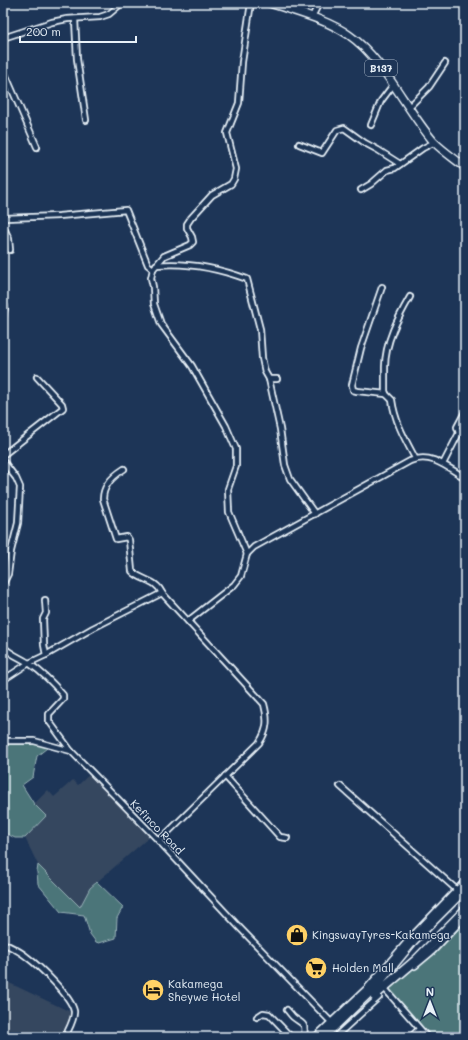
<svg xmlns="http://www.w3.org/2000/svg" width="468" height="1040" font-family="Mali,sans-serif">
<style>
.built{fill:#34465f}
.green{fill:#4c7579;stroke:#9ab3b8}
.lines{fill:none;stroke-linecap:round;stroke-linejoin:round}
.street-casing{stroke:#e8f1f8;stroke-width:8}
.primary-casing{stroke:#e8f1f8;stroke-width:10}
.highway-casing{stroke:#e8f1f8;stroke-width:11}
.street{stroke:#1d3557;stroke-width:4.5}
.primary{stroke:#1d3557;stroke-width:7}
.highway{stroke:#1d3557;stroke-width:8}
.labels{text-anchor:middle;stroke-width:3;stroke-linejoin:round;paint-order:stroke}
.shield{fill:#1d3557;stroke:#abb9c8;stroke-width:1}
.shield-label{font-size:10px;font-weight:bold;fill:#e8f1f8}
.street-label{font-size:11px;fill:#e8f1f8;stroke:#1d3557}
.poi-label{font-size:11px;fill:#e8f1f8;stroke:#1d3557;text-anchor:start}
</style>
<rect width="100%" height="100%" fill="#1d3557"/>
<filter id="ink" filterUnits="userSpaceOnUse"><feTurbulence type="fractalNoise" baseFrequency=".025" numOctaves="2"/><feDisplacementMap in="SourceGraphic" scale="8" xChannelSelector="R" yChannelSelector="G"/><feConvolveMatrix kernelMatrix="1 2 1 2 8 2 1 2 1" color-interpolation-filters="sRGB"/></filter>
<g filter="url(#ink)">
<g class="built">
<polygon points="92,772 153,834 90,888 80,907 38,865 25,838 46,816 34,804 48,790 54,797 73,780 78,785"/>
<polygon points="3,980 73,1013 64,1037 3,1037"/>
</g>
<g class="green">
<polygon points="3,740 52,744 37,756 33,777 22,785 34,804 46,816 25,838 15,838 3,832"/>
<polygon points="38,865 80,907 90,888 97,882 123,907 117,918 116,938 99,943 96,942 90,934 84,915 61,912 38,884 37,872"/>
<polygon points="465,923 465,1037 427,1037 385,993 434,952"/>
</g>
<g class="lines">
<g class="street-casing">
<g id="street">
<polyline points="312,17 319,3"/>
<polyline points="75,19 77,59 86,120"/>
<polyline points="3,38 52,22 67,19 100,17 109,14 122,3"/>
<polyline points="3,69 37,147"/>
<polyline points="409,107 429,87 445,63"/>
<polyline points="371,125 381,101 393,85"/>
<polyline points="299,144 322,153 337,130 344,128 365,143 378,150 400,164"/>
<polyline points="361,190 371,184 387,170 395,168 423,148 435,142"/>
<polyline points="3,219 5,218 59,216 126,210 148,265 153,269"/>
<polyline points="3,226 9,239 10,250"/>
<path d="M156 265C187 262 217 268 247 279L260 329 262 358 265 372 269 379 280 429 285 465 290 479 315 514"/>
<polyline points="382,287 361,348 352,385 353,390 357,391 386,394"/>
<path d="M410 297C398 318 385 342 385 367 385 375 385 383 385 391L386 394 392 400C395 422 405 439 415 458"/>
<polyline points="3,301 5,307 3,318"/>
<polyline points="269,379 277,379"/>
<polyline points="459,433 457,427 465,412"/>
<polyline points="3,455 63,408 62,404 37,377"/>
<polyline points="3,461 16,478 20,487 18,523 11,551 8,574 3,584"/>
<polyline points="443,464 459,433 465,429"/>
<path d="M124 469C113 476 103 485 103 499L116 539 127 537 129 540 132 571C141 581 156 579 162 593L264 704C268 719 268 730 259 743L159 841"/>
<polyline points="247,554 229,512 228,489 236,466 236,449 226,426 192,366 161,324 154,304 153,287 151,278 153,269 164,256 190,245 193,242 192,237 187,228 187,224 191,218 212,195 231,184 234,179 236,169 227,133 239,103 242,62 251,3"/>
<polyline points="45,600 46,613 43,619 44,645 46,655"/>
<path d="M188 621 234 585 241 576 247 554 254 547 410 461C431 452 447 467 465 478"/>
<path d="M3 647C12 655 21 658 30 664 43 673 53 683 63 695V699L49 714V721L71 751 159 841 239 927 331 1022"/>
<polyline points="3,680 29,663 46,655 93,628 162,593"/>
<polyline points="3,741 34,741 71,751"/>
<polyline points="225,776 280,837 287,838"/>
<polyline points="340,786 457,890"/>
<path d="M3 943C11 947 20 951 27 957 39 966 71 996 74 1011 75 1019 68 1030 65 1037"/>
<polyline points="415,966 433,951 465,917"/>
<polyline points="387,986 386,990 427,1037"/>
<path d="M287 1010C289 1012 291 1015 293 1017 303 1025 306 1022 304 1037"/>
<polyline points="257,1017 263,1013 269,1014 291,1037"/>
<polyline points="315,1037 366,989 411,937 465,881"/>
<polyline points="335,1037 379,997"/>
<polyline points="411,1037 419,1029"/>
</g>
</g>
<g class="primary-casing">
<path id="primary" d="M270 3C296 12 326 19 349 35 384 59 406 110 434 142 443 151 455 159 465 167"/>
</g>
<g class="highway-casing">
<g id="highway">
<polyline points="374,996 416,960 465,910"/>
<polyline points="323,1037 376,986 413,941 465,889"/>
</g>
</g>
<use href="#street" class="street"/>
<use href="#primary" class="primary"/>
<use href="#highway" class="highway"/>
</g>
</g>
<defs>
<g id="shop-disc" transform="scale(1.15)"><circle r="9.5" fill="#ffd166" stroke="#1d3557"/><path d="M-5-2.5h2.3a2.7 3.5 0 0 1 5.4 0H5L5.5 6h-11ZM-1.5-2.5h3a1.5 2.3 0 0 0-3 0Z" fill="#111"/></g>
<g id="supermarket-disc" transform="scale(1.15)"><circle r="9.5" fill="#ffd166" stroke="#1d3557"/><path d="M-6-5.5h2.5l.6 2H6L4.5 2H-2.5L-4.4-4H-6ZM-1.5 3.2a1.3 1.3 0 1 0 .1 0ZM3 3.2a1.3 1.3 0 1 0 .1 0Z" fill="#111"/></g>
<g id="hotel-disc" transform="scale(1.15)"><circle r="9.5" fill="#ffd166" stroke="#1d3557"/><path d="M-6-4.5h1.5V1H6V5H4.5V3h-9V5H-6ZM-4 0a1.8 1.8 0 1 1 3.6 0ZM.5 0V-2.5h3Q6-2.5 6 0Z" fill="#111"/></g>
</defs>
<g fill-rule="evenodd">
<use href="#shop-disc" x="297" y="935"/>
<use href="#supermarket-disc" x="316" y="968"/>
<use href="#hotel-disc" x="153" y="990"/>
</g>
<g class="labels">
<rect class="shield" x="365" y="60" width="32" height="16" rx="3"/>
<g class="shield-label">
<text x="381" y="72">B137</text>
</g>
<g class="street-label">
<text transform="translate(157 827) rotate(46)" y="4">Kefinco Road</text>
</g>
<g class="poi-label">
<text x="312" y="939">KingswayTyres-Kakamega</text>
<text x="332" y="972">Holden Mall</text>
<text x="168" y="988">Kakamega<tspan x="168" dy="13">Sheywe Hotel</tspan></text>
</g>
</g>
<rect width="468" height="1040" fill="none" stroke="#1d3557" stroke-width="16"/>
<rect x="8" y="8" width="452" height="1024" fill="none" stroke="#e8f1f8" stroke-width="1.5" filter="url(#ink)"/>
<g transform="translate(430 1002)" stroke="#1d3557" stroke-width="3" paint-order="stroke">
<path d="M0-3L7 15L0 10L-7 15Z" fill="#e8f1f8"/>
<text y="-6" font-size="11" font-weight="bold" text-anchor="middle" fill="#e8f1f8">N</text>
</g>
<path d="M20 36v6h116v-6" fill="none" stroke="#e8f1f8" stroke-width="2"/>
<text x="26" y="36" font-size="12" fill="#e8f1f8" stroke="#1d3557" stroke-width="3" paint-order="stroke">200 m</text>
</svg>
